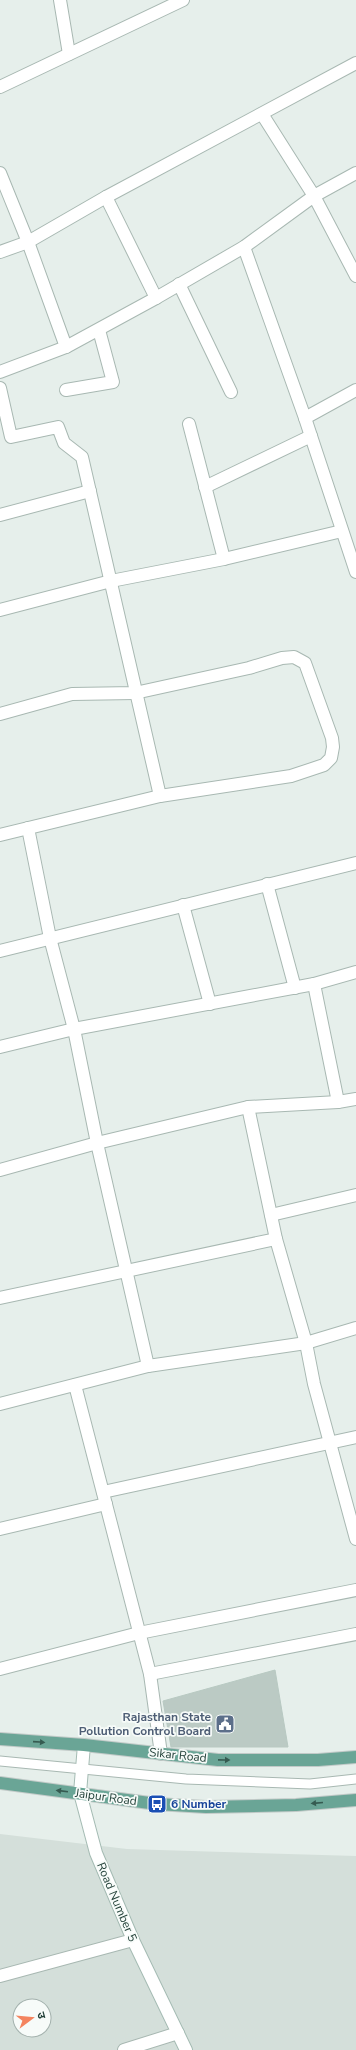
<svg xmlns="http://www.w3.org/2000/svg" width="356" height="2050" font-family="'Nunito Sans','Noto Sans Devanagari',sans-serif">
<style>
.built{fill:#d4dfda;fill-rule:evenodd}
.building{fill:#bbcac4;stroke:#b8c9c2}
.lines{fill:none;stroke-linecap:round;stroke-linejoin:round}
.lane-casing{stroke:#a8b8b2;stroke-width:11}
.street-casing{stroke:#a8b8b2;stroke-width:14}
.secondary-casing{stroke:#a4bbb3;stroke-width:14}
.primary-casing{stroke:#c2cac8;stroke-width:14}
.lane{stroke:#fff;stroke-width:9}
.street{stroke:#fff;stroke-width:12}
.secondary{stroke:#fff;stroke-width:12}
.primary{stroke:#6aa596;stroke-width:12}
.oneway{fill:#365b51}
.labels{text-anchor:middle;stroke-width:3.5;stroke-linejoin:round;paint-order:stroke}
.service-label{font-size:12px;font-weight:bold;fill:#4e5e75;stroke:#f7fbf9;text-anchor:end}
.street-label{font-size:12px;fill:#24423a;stroke:#f7fbf9}
.transit-label{font-size:12px;font-weight:bold;fill:#164399;stroke:#f7fbf9;text-anchor:start}
</style>
<rect width="100%" height="100%" fill="#e6efeb"/>
<path class="built" d="M0 1834 127 1849 356 1856V2050H0ZM20 2006H44V2030H20Z"/>
<polygon class="building" points="275,1670 288,1747 171,1747 163,1701"/>
<g class="lines">
<g class="lane-casing">
<polyline id="lane" points="0,1761 186,1779 310,1784 356,1779"/>
</g>
<g class="street-casing">
<g id="street">
<polyline points="60,0 69,54"/>
<polyline points="0,87 183,0"/>
<polyline points="262,114 314,196 356,276"/>
<polyline points="0,173 28,242 66,347"/>
<polyline points="106,197 156,298"/>
<polyline points="244,247 305,418 356,572"/>
<polyline points="0,252 28,242 106,197 356,63"/>
<polyline points="179,284 231,392"/>
<polyline points="0,372 66,347 156,298 244,247 314,196 356,173"/>
<polyline points="0,388 11,437 58,427 64,443 82,457 160,796"/>
<polyline points="66,390 113,382 99,330"/>
<polyline points="305,418 356,390"/>
<polyline points="189,424 224,559"/>
<polyline points="205,487 311,436"/>
<polyline points="0,515 90,491"/>
<polyline points="0,610 111,581 224,559 342,531"/>
<polyline points="0,714 72,694 135,693 249,668 282,658 294,657 305,663 332,738 333,747 331,758 324,765 291,776 160,796 0,835"/>
<polyline points="28,828 50,938 74,1029 97,1143 148,1366"/>
<polyline points="267,884 295,988"/>
<polyline points="183,905 210,1004"/>
<polyline points="0,951 356,863"/>
<polyline points="314,984 338,1102"/>
<polyline points="0,1047 74,1029 314,984 356,972"/>
<polyline points="248,1107 276,1239 306,1343 314,1384 356,1539"/>
<polyline points="0,1170 97,1143 248,1107 338,1102 356,1099"/>
<polyline points="271,1215 356,1195"/>
<polyline points="0,1298 276,1239"/>
<polyline points="75,1385 150,1674 161,1754"/>
<polyline points="0,1404 148,1366 306,1343 356,1328"/>
<polyline points="103,1492 356,1437"/>
<polyline points="0,1529 106,1504"/>
<polyline points="0,1669 139,1633 356,1590"/>
<polyline points="150,1674 356,1634"/>
<polyline points="0,1976 133,1940"/>
<polyline points="124,2050 178,2033"/>
</g>
</g>
<g class="secondary-casing">
<polyline id="secondary" points="84,1745 80,1793 96,1853 133,1940 186,2050"/>
</g>
<g class="primary-casing">
<g id="primary">
<polyline points="0,1739 84,1745 218,1760 318,1760 356,1757"/>
<polyline points="0,1783 157,1804 206,1807 296,1805 356,1800"/>
</g>
</g>
<use href="#lane" class="lane"/>
<use href="#street" class="street"/>
<use href="#secondary" class="secondary"/>
<use href="#primary" class="primary"/>
</g>
<defs><path id="oneway-solid" d="M-6-.8H1V-3.2L6.5 0L1 3.2V.8H-6Z"/></defs>
<g class="oneway">
<use href="#oneway-solid" transform="translate(39 1742) rotate(4)"/>
<use href="#oneway-solid" transform="translate(224 1760) rotate(1)"/>
<use href="#oneway-solid" transform="translate(62 1791) rotate(-173)"/>
<use href="#oneway-solid" transform="translate(317 1803) rotate(175)"/>
</g>
<defs>
<g id="civic-square" transform="scale(1)"><rect x="-9" y="-9" width="18" height="18" rx="4" fill="#5c6f8a" stroke="#f7fbf9"/><path d="M-.6-6.5H3V-4.5H.6V-3L4-1V1h2V6H-6V1h2V-1L-.6-3ZM-1.2 2.5V6h2.4V2.5Z" fill="#fff"/></g>
<g id="bus-square" transform="scale(1)"><rect x="-9" y="-9" width="18" height="18" rx="4" fill="#1a4fb4" stroke="#f7fbf9"/><path d="M-5-6H5V4H4V6H2V4H-2V6H-4V4H-5ZM-3.5-4V0h7V-4ZM-3.5 1.2v1.5H-2V1.2ZM2 1.2v1.5H3.5V1.2Z" fill="#fff"/></g>
</defs>
<g fill-rule="evenodd">
<use href="#civic-square" x="225" y="1724"/>
<use href="#bus-square" x="157" y="1804"/>
</g>
<g class="labels">
<g class="service-label">
<text x="211" y="1721">Rajasthan State<tspan x="211" dy="14">Pollution Control Board</tspan></text>
</g>
<g class="street-label">
<text transform="translate(178 1755) rotate(6)" y="4">Sikar Road</text>
<text transform="translate(106 1797) rotate(8)" y="4">Jaipur Road</text>
<text transform="translate(117 1902) rotate(67)" y="4">Road Number 5</text>
</g>
<g class="transit-label">
<text x="171" y="1808">6 Number</text>
</g>
</g>
<g transform="translate(32 2018) rotate(74)"><circle r="19" fill="#f7fbf9" stroke="#a3b1ad"/>
<path d="M0-3L7 15L0 10L-7 15Z" fill="#f4845f"/>
<text y="-6" font-size="11" font-weight="bold" text-anchor="middle" fill="#24423a">उ</text>
</g>
</svg>
